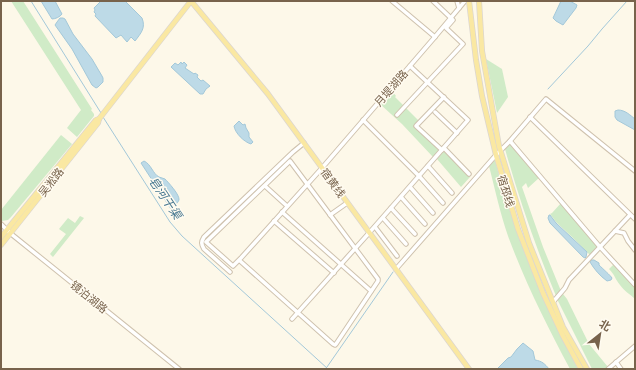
<svg xmlns="http://www.w3.org/2000/svg" width="636" height="370" font-family="Signika,'Noto Sans SC',sans-serif">
<style>
.green{fill:#d0ebc7}
.water{fill:#bddae7;stroke:#a3c8d9}
.lines{fill:none;stroke-linecap:round;stroke-linejoin:round}
.stream{stroke:#a3c8d9;stroke-width:1}
.minor-casing{stroke:#cfc2ae;stroke-width:5.5}
.major-casing{stroke:#dcd6d0;stroke-width:6}
.minor{stroke:#fff;stroke-width:3.5}
.major{stroke:#fae8a2;stroke-width:4.5}
.labels{text-anchor:middle;stroke-width:3;stroke-linejoin:round;paint-order:stroke}
.street-label{font-size:11px;fill:#78634c;stroke:#fffbf0}
.water-label{font-size:12px;font-style:italic;fill:#497992;stroke:#fffbf0}
</style>
<rect width="100%" height="100%" fill="#fdf8e9"/>
<g class="green">
<polygon points="11,1 23,1 92,109 91,110 94,114 94,116 77,137 67,128 81,110 38,43"/>
<polygon points="486,59 502,69 508,97 497,113"/>
<polygon points="392,91 396,96 395,97 420,122 416,126 440,149 434,156 433,157 402,124 380,104"/>
<polygon points="61,135 72,144 11,217 8,220 2,221 1,220 1,210"/>
<path d="M511 143 540 177 528 188 526 183 522 187 543 247 561 291 556 296C536 248 519 199 505 149Z"/>
<polygon points="444,151 470,177 461,187 437,159"/>
<path d="M495 160C514 234 542 301 578 369H570C547 326 525 282 508 236 500 213 495 189 489 166Z"/>
<polygon points="562,202 599,247 591,256 572,237 556,222 550,214 552,213"/>
<polygon points="80,216 84,218 53,257 50,254 66,234 59,229 68,218 75,223"/>
<path d="M614 264 635 286V299C630 294 624 291 620 285 615 279 615 275 609 269Z"/>
<polygon points="563,294 567,299 589,344 608,367 605,369 592,369 558,301 558,298"/>
</g>
<g class="water">
<path d="M41 1H55L62 14C60 17 55 19 52 19Z"/>
<path d="M101 1H125L142 18C146 28 141 33 135 41L131 37 127 42 121 35 116 38 95 16 96 14 94 12 95 10 94 8Z"/>
<polygon points="561,1 570,1 577,5 576,8 563,25 556,21 553,18"/>
<polygon points="60,18 63,18 65,19 73,34 92,59 102,76 103,78 103,82 98,87 96,88 92,85 72,49 55,25 57,22"/>
<polygon points="181,62 182,64 184,62 187,65 185,68 194,74 195,73 198,75 197,77 201,81 203,80 210,86 206,89 203,94 200,94 171,67 175,63 178,65"/>
<path d="M618 110C625 110 630 115 635 119V130L617 120 615 117V111Z"/>
<path d="M239 121 243 125 245 124 246 128 249 133V137L253 142 251 144C244 142 235 133 234 126Z"/>
<path d="M144 161C151 164 153 174 159 177 161 178 163 178 165 179 168 182 180 195 179 200 178 203 173 207 171 209L141 163Z"/>
<polygon points="549,215 550,215 556,223 587,252 586,257 585,258 583,257 550,223 548,218"/>
<path d="M591 260H594L599 263V265C602 268 611 276 612 278L611 280 607 281C600 276 594 269 590 262Z"/>
<path d="M523 343 533 351 535 360C542 361 545 364 549 369H497L508 358 511 357 517 349Z"/>
</g>
<g class="lines">
<g class="stream">
<polyline points="31,1 101,113"/>
<polyline points="548,89 588,46 602,29 627,1"/>
<polyline points="103,117 170,222 182,236 328,369"/>
<polyline points="327,367 393,272"/>
</g>
<g class="minor-casing">
<g id="minor">
<polyline points="392,1 435,37"/>
<polyline points="457,1 459,8"/>
<polyline points="435,112 457,133"/>
<polyline points="397,115 463,44 446,28 453,20 433,1"/>
<polyline points="530,117 635,219"/>
<polyline points="363,120 419,176 443,203"/>
<polyline points="510,141 600,247 635,285"/>
<polyline points="444,148 469,174"/>
<polyline points="442,150 416,126 444,97"/>
<polyline points="428,166 452,193"/>
<polyline points="265,186 287,206"/>
<polyline points="410,187 433,213"/>
<polyline points="401,197 425,224"/>
<polyline points="391,208 415,234"/>
<polyline points="282,212 371,291"/>
<polyline points="330,215 347,203"/>
<polyline points="383,218 406,244"/>
<polyline points="274,221 334,273"/>
<polyline points="1,224 10,233 179,369"/>
<polyline points="375,227 397,256"/>
<polyline points="615,231 624,233 628,241 635,250"/>
<path d="M239 260 333 344 335 345 336 344 378 281V279C349 240 319 200 290 161L206 242 233 266 241 258C268 228 295 198 322 168L434 38 465 1"/>
<polyline points="396,269 496,155 510,141 546,99 635,171"/>
<path d="M230 272 204 249C201 244 201 242 204 237L293 152 304 143"/>
<polyline points="553,302 565,288 569,280 630,215"/>
<polyline points="292,319 369,233 468,120 410,66"/>
<polyline points="616,362 621,369"/>
<polyline points="608,369 635,346"/>
</g>
</g>
<g class="major-casing">
<g id="major">
<polyline points="191,1 268,94 469,369"/>
<polyline points="469,1 476,60 482,96 496,155 518,229 543,293 563,336 581,369"/>
<polyline points="479,1 482,51 499,146 529,243 563,327 587,369"/>
<polyline points="1,237 96,120 99,119"/>
<polyline points="1,245 98,123 99,119 191,1"/>
</g>
</g>
<use href="#minor" class="minor"/>
<use href="#major" class="major"/>
</g>
<g class="labels">
<g class="street-label">
<text transform="translate(391 88) rotate(-49)" y="4">月堤湖路</text>
<text transform="translate(51 182) rotate(-52)" y="4">吴淞路</text>
<text transform="translate(333 183) rotate(54)" y="4">宿黄线</text>
<text transform="translate(506 191) rotate(73)" y="4">宿邳线</text>
<text transform="translate(89 297) rotate(39)" y="4">镜泊湖路</text>
</g>
<g class="water-label">
<text transform="translate(165 198) rotate(56)" y="4">皂河干渠</text>
</g>
</g>
<rect width="636" height="370" fill="none" stroke="#78634c" stroke-width="4"/>
<g transform="translate(600 334) rotate(30)" stroke="#fffbf0" stroke-width="3" paint-order="stroke">
<path d="M0-3L7 15L0 10L-7 15Z" fill="#78634c"/>
<text y="-6" font-size="11" font-weight="bold" text-anchor="middle" fill="#78634c">北</text>
</g>
</svg>
